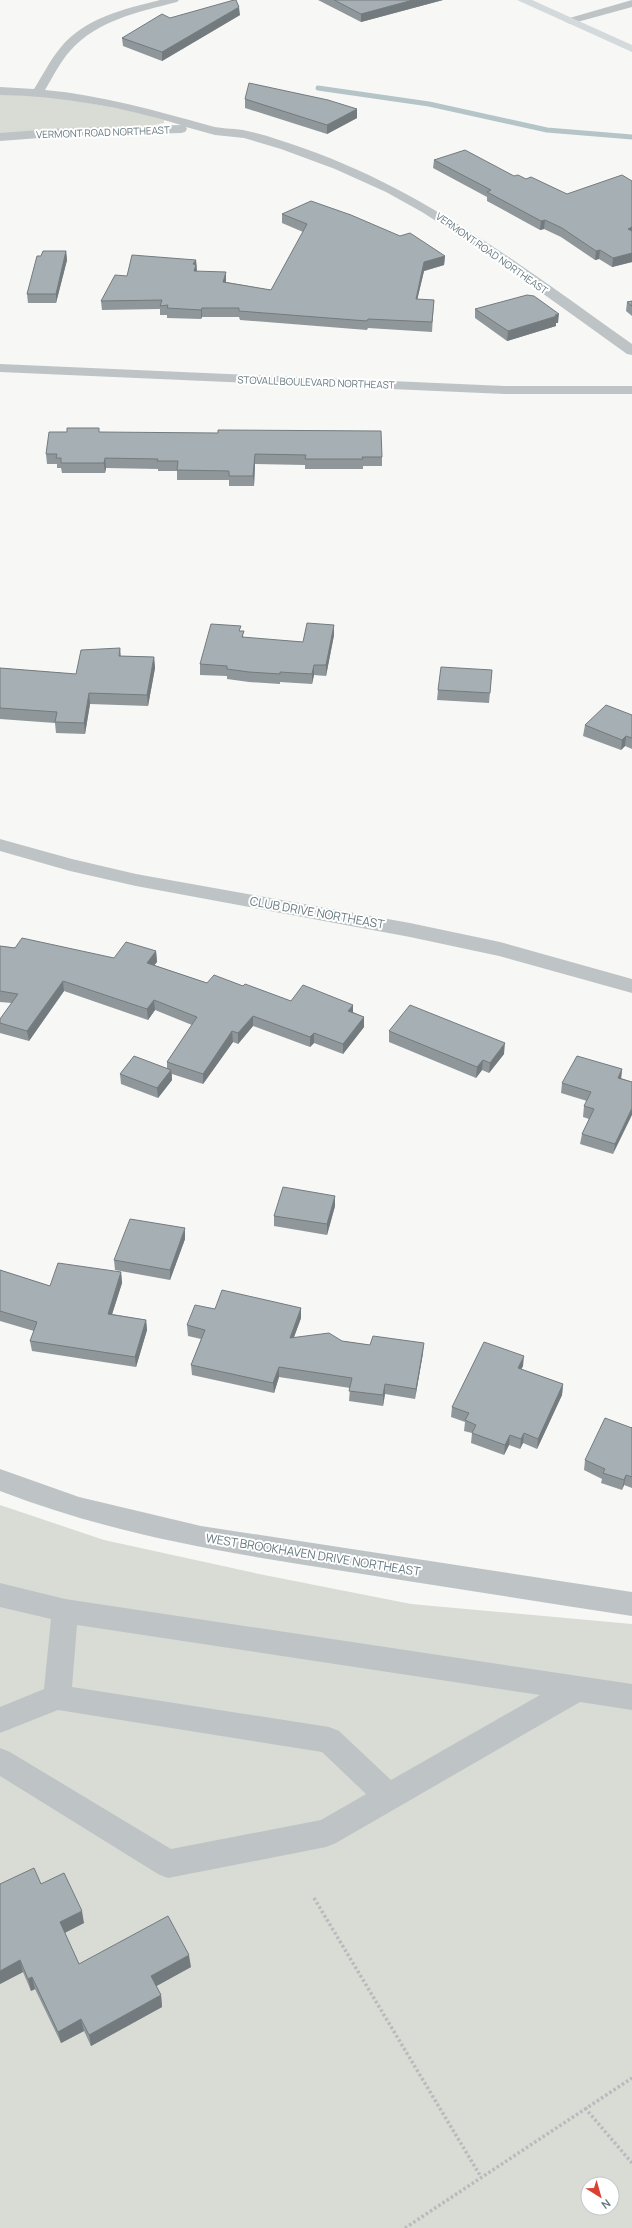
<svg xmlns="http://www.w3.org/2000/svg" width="632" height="2228" font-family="Manrope,sans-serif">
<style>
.green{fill:#d8dcd4;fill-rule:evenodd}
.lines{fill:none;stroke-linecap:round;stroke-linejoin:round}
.stream{stroke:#b5c4c6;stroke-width:5}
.path{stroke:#b7bbbd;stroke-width:3.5;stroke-dasharray:2.5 2.5;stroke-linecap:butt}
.minor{fill:#bec4c6;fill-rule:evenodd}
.major{fill:#d4d9db;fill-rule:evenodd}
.wall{fill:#8f979b}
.shaded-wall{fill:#747b7e}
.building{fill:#a6b0b4;stroke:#747b7e}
.labels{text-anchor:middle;stroke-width:4;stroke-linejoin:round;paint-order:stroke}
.far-street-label{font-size:10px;fill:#64777e;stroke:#fff}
.street-label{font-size:12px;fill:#64777e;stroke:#fff}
</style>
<rect width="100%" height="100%" fill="#f7f7f5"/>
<g class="green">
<polygon points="0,94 57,97 142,113 164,120 164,123 149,126 0,134"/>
<path d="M0 1505 104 1540 259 1574 411 1604 632 1624V2228H0ZM588 2184H612V2208H588Z"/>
</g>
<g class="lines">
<polyline class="stream" points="318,88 429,104 547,130 632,137"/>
<g class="path">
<polyline points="314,1898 481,2177"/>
<polyline points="585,2108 632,2163"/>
<polyline points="405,2228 632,2078"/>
</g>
<g class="minor">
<path d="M160 0H179L177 2C139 12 97 20 70 51 60 62 53 77 45 90 102 95 156 111 211 126 221 129 232 128 243 130 263 134 283 141 303 148 426 191 527 270 632 344V355L627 354 492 257 422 212 386 192 335 169 281 149 244 138 215 135 186 127 187 129 185 132 181 133 66 136 0 141V133L66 128 181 125C122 107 62 96 0 95V87L34 89C43 75 50 60 61 47 85 18 124 9 160 0Z"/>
<polygon points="632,0 632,7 570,24 564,21 566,19"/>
<polygon points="0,364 505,386 632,386 632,394 505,394 0,372"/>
<polygon points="0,839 72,859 136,874 410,923 500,942 632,979 632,993 499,956 410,937 136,886 70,871 0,851"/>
<path d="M0 1469 79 1497 201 1526 632 1592V1616C536 1601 440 1586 343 1571 226 1553 111 1534 0 1491Z"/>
<path d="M0 1583 65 1599 632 1684V1710L580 1702 336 1843 326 1847 168 1878 158 1874 0 1776V1748L10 1752 171 1849 321 1820 366 1794 322 1752 58 1710 0 1733V1707L44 1689 51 1619 0 1607ZM77 1625 540 1695 391 1780 339 1731 329 1727 72 1687Z"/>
</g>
<polygon class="major" points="517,0 532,0 632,45 632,52"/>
</g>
<g class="wall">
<polygon points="318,0 443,0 361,22"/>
<polygon points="240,15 162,61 123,46 122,38 170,18"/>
<polygon points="245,99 357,109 357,118 327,134 245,108"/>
<polygon points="434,160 526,179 567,194 632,181 632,262 612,267 599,259 595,260 561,237 544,229 540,230 487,201 487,197 433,168"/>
<polygon points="282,214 445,256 444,265 424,271 417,300 434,300 432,332 368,328 367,330 240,320 239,317 202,317 201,319 167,318 167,315 160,315 160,309 102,310 101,301 127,276 196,260 197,271 226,282 271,290 303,232 282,223"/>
<polygon points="66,251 67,260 56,303 28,303 27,294 41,256"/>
<polygon points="632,301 632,316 626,311 627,302"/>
<polygon points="475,309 558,323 556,323 556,326 507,341 475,318"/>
<polygon points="99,428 99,432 382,457 382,466 363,466 363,469 305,469 305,465 255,464 254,486 229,486 229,480 177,480 177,471 158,471 158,469 106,468 105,473 62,473 61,468 57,468 57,464 47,464 46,454 67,432"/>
<polygon points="241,631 244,638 303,642 334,635 326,676 314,675 312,684 280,682 280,684 249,682 227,679 227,676 200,675 200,664"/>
<polygon points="120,648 121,656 154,657 155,668 148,706 90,704 85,734 56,733 55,723 0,719 0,668 76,674"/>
<polygon points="492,670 489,703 437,700 438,690"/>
<polygon points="632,715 632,749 625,746 621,750 583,736 585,725"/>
<polygon points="0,946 114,958 156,951 157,962 154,965 207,983 243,986 291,1001 353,1012 364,1017 364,1027 343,1054 314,1043 310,1047 253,1026 238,1044 233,1042 203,1084 172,1074 172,1080 158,1098 121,1084 120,1074 167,1068 167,1062 192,1025 155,1010 148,1020 64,991 29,1041 0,1033 0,1019 12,1003 0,1002"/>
<polygon points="389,1031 504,1054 489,1073 482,1070 476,1078 389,1042"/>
<polygon points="622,1069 621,1078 632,1082 613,1154 580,1144 582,1134 589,1119 583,1117 584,1106 587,1101 561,1093 562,1083"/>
<polygon points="335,1196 335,1206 327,1235 274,1226 274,1216"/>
<polygon points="185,1239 170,1280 115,1270 114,1260"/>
<polygon points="0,1270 50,1286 121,1272 122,1283 112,1314 146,1320 147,1330 136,1367 32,1351 30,1341 34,1331 0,1321"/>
<polygon points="301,1308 301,1318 294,1337 342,1341 423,1353 415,1399 385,1394 383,1406 349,1401 350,1388 279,1377 274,1393 192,1375 191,1365 201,1339 188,1336 187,1325 215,1309"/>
<polygon points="523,1366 521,1369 563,1384 562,1395 537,1449 523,1443 520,1449 509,1445 504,1455 471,1443 472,1433 464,1431 465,1422 451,1417 452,1407"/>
<polygon points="632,1427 632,1488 624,1485 622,1490 601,1483 602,1479 584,1470 585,1460"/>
<polygon points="41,1884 84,1923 65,1933 79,1964 191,1967 156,1986 161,1995 162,2007 91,2046 84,2031 61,2043 35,1989 31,1991 23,1972 0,1984"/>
</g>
<g class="shaded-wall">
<polygon points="413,0 443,0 361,22 361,14"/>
<polygon points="239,7 240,15 162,61 162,52"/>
<polygon points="357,109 357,118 327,134 327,125"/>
<polygon points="545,220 544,229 540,230 541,221"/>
<polygon points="632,227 632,236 628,229"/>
<polygon points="600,250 599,259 595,260 596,251"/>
<polygon points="66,251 67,260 56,303 56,294"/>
<polygon points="632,253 632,262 612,267 613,258"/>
<polygon points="445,256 444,265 424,271 415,309 416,299 424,262"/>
<polygon points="196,260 197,274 194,280 193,264"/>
<polygon points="226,272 226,282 224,291 223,282"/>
<polygon points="202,308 202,317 201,319 201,310"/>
<polygon points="559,314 558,323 556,323 556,326 507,341 508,331"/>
<polygon points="255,454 255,464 254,486 253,476"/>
<polygon points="105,458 106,468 105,473 104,463"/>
<polygon points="334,625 334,635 326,676 326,665"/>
<polygon points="154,657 155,668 148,706 147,695"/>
<polygon points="314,665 314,675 312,684 312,674"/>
<polygon points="89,693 90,704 85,734 84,723"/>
<polygon points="626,736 625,746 621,750 622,740"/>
<polygon points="156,951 157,962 148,973 147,963"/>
<polygon points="63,981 64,991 29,1041 27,1031"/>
<polygon points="154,1000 155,1010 148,1020 147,1009"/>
<polygon points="353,1005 353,1015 348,1011"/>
<polygon points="253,1016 253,1026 238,1044 238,1033"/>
<polygon points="364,1017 364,1027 343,1054 343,1044"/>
<polygon points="232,1031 233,1042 203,1084 203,1074"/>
<polygon points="314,1033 314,1043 310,1047 310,1037"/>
<polygon points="505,1043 504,1054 489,1073 490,1063"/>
<polygon points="483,1060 482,1070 476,1078 477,1067"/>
<polygon points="622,1069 621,1079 618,1078"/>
<polygon points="171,1070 172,1080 158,1098 157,1088"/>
<polygon points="632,1108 632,1115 613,1154 615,1144"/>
<polygon points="335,1196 335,1206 327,1235 327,1224"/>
<polygon points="185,1228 185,1239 170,1280 170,1270"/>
<polygon points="121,1272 122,1283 109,1324 108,1314"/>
<polygon points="301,1308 301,1318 290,1348 290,1338"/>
<polygon points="146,1320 147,1330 136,1367 135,1357"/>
<polygon points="424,1343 423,1353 415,1399 416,1389"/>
<polygon points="524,1356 523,1366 517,1378 518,1368"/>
<polygon points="279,1367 279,1377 274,1393 273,1383"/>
<polygon points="385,1384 385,1394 383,1406 383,1395"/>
<polygon points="563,1384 562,1395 537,1449 538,1439"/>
<polygon points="524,1433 523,1443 520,1449 521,1439"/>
<polygon points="510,1435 509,1445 504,1455 505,1445"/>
<polygon points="626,1475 624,1485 622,1490 624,1480"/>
<polygon points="82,1911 84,1923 62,1934 60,1922"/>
<polygon points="189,1955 191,1967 153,1988 151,1976"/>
<polygon points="20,1960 23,1972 0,1984 0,1971"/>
<polygon points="32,1977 35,1989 31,1991 28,1979"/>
<polygon points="161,1995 162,2007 91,2046 89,2035"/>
<polygon points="81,2019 84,2031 61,2043 58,2032"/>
</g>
<g class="building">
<polygon points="234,0 236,0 239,7 162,52 122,38 162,14 170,18"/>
<polygon points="334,0 413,0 361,14"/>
<polygon points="249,83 328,100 357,109 327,125 245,99"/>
<polygon points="465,150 514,176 518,175 526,179 531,177 567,194 622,175 632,181 632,227 628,229 632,231 632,253 613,258 600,250 596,251 562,228 545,220 541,221 487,192 491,190 434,160"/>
<polygon points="311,201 351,215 400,236 410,233 445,256 424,262 416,299 434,300 432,322 368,319 367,321 239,311 239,308 202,308 201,310 167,308 168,305 160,306 162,300 101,301 115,275 127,276 132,255 196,260 193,264 196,265 194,271 226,272 223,282 271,290 307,224 282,214"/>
<polygon points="43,251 66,251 56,294 27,294 37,256 41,256"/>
<polygon points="527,295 534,296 559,314 555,315 557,316 508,331 475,309"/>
<polygon points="632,301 632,306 627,302"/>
<polygon points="67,428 99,428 99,432 218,433 218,430 381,431 382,457 362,457 363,459 305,459 306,455 255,454 253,476 229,476 229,471 177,470 178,461 157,461 158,459 105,458 104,463 61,463 61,458 56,458 57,454 46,454 49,432 67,432"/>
<polygon points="307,623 334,625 326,665 314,665 312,674 280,672 280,674 249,672 227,669 227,666 200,664 211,624 241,626 239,631 244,631 242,637 303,642"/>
<polygon points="120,648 119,656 154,657 147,695 89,693 84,723 55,722 57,712 0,708 0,668 76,674 81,650"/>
<polygon points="441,667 492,670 490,693 438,690"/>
<polygon points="606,705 632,715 632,738 626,736 622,740 585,725"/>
<polygon points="22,938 114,958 126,942 156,951 147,963 207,983 214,975 243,986 245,984 291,1001 303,985 353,1005 348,1011 364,1017 343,1044 314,1033 310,1037 253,1016 238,1033 232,1031 203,1074 167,1062 197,1017 154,1000 147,1009 63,981 27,1031 0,1023 0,1019 18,994 0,991 0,946 15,948"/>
<polygon points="410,1005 505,1043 490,1063 483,1060 477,1067 389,1031"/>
<polygon points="134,1056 171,1070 157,1088 120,1074"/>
<polygon points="577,1056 622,1069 618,1078 632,1082 632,1108 615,1144 582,1134 594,1109 584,1106 591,1092 562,1083"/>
<polygon points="283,1187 335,1196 327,1224 274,1216"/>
<polygon points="130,1219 185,1228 170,1270 114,1260"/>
<polygon points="58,1263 121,1272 108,1314 146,1320 135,1357 30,1341 37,1322 0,1311 0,1270 50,1286"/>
<polygon points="222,1290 301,1308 290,1338 329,1333 342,1341 370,1345 373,1336 424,1343 416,1389 385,1384 383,1395 349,1391 352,1378 279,1367 273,1383 191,1365 205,1330 187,1325 195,1305 215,1309"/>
<polygon points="484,1342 524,1356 518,1368 563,1384 538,1439 524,1433 521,1439 510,1435 505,1445 472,1433 476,1425 465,1420 469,1413 452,1407"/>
<polygon points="605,1418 632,1428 632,1427 632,1477 626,1475 624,1480 603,1473 605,1469 585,1460"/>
<polygon points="34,1868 41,1884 64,1873 82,1911 60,1922 79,1964 168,1916 189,1955 151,1976 161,1995 89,2035 81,2019 58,2032 32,1977 28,1979 20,1960 0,1971 0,1884"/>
</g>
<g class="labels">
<g class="far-street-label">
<text transform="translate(103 132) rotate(-2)" y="4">VERMONT ROAD NORTHEAST</text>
<text transform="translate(492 253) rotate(35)" y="4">VERMONT ROAD NORTHEAST</text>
<text transform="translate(316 382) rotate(2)" y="4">STOVALL BOULEVARD NORTHEAST</text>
</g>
<g class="street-label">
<text transform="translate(317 913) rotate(10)" y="4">CLUB DRIVE NORTHEAST</text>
<text transform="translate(313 1555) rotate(9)" y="4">WEST BROOKHAVEN DRIVE NORTHEAST</text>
</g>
</g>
<g transform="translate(600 2196) rotate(143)"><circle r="19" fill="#ffffff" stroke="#c1c9cb"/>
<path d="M0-3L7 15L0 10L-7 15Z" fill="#da4133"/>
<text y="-6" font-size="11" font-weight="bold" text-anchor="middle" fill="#64777e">N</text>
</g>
</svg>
